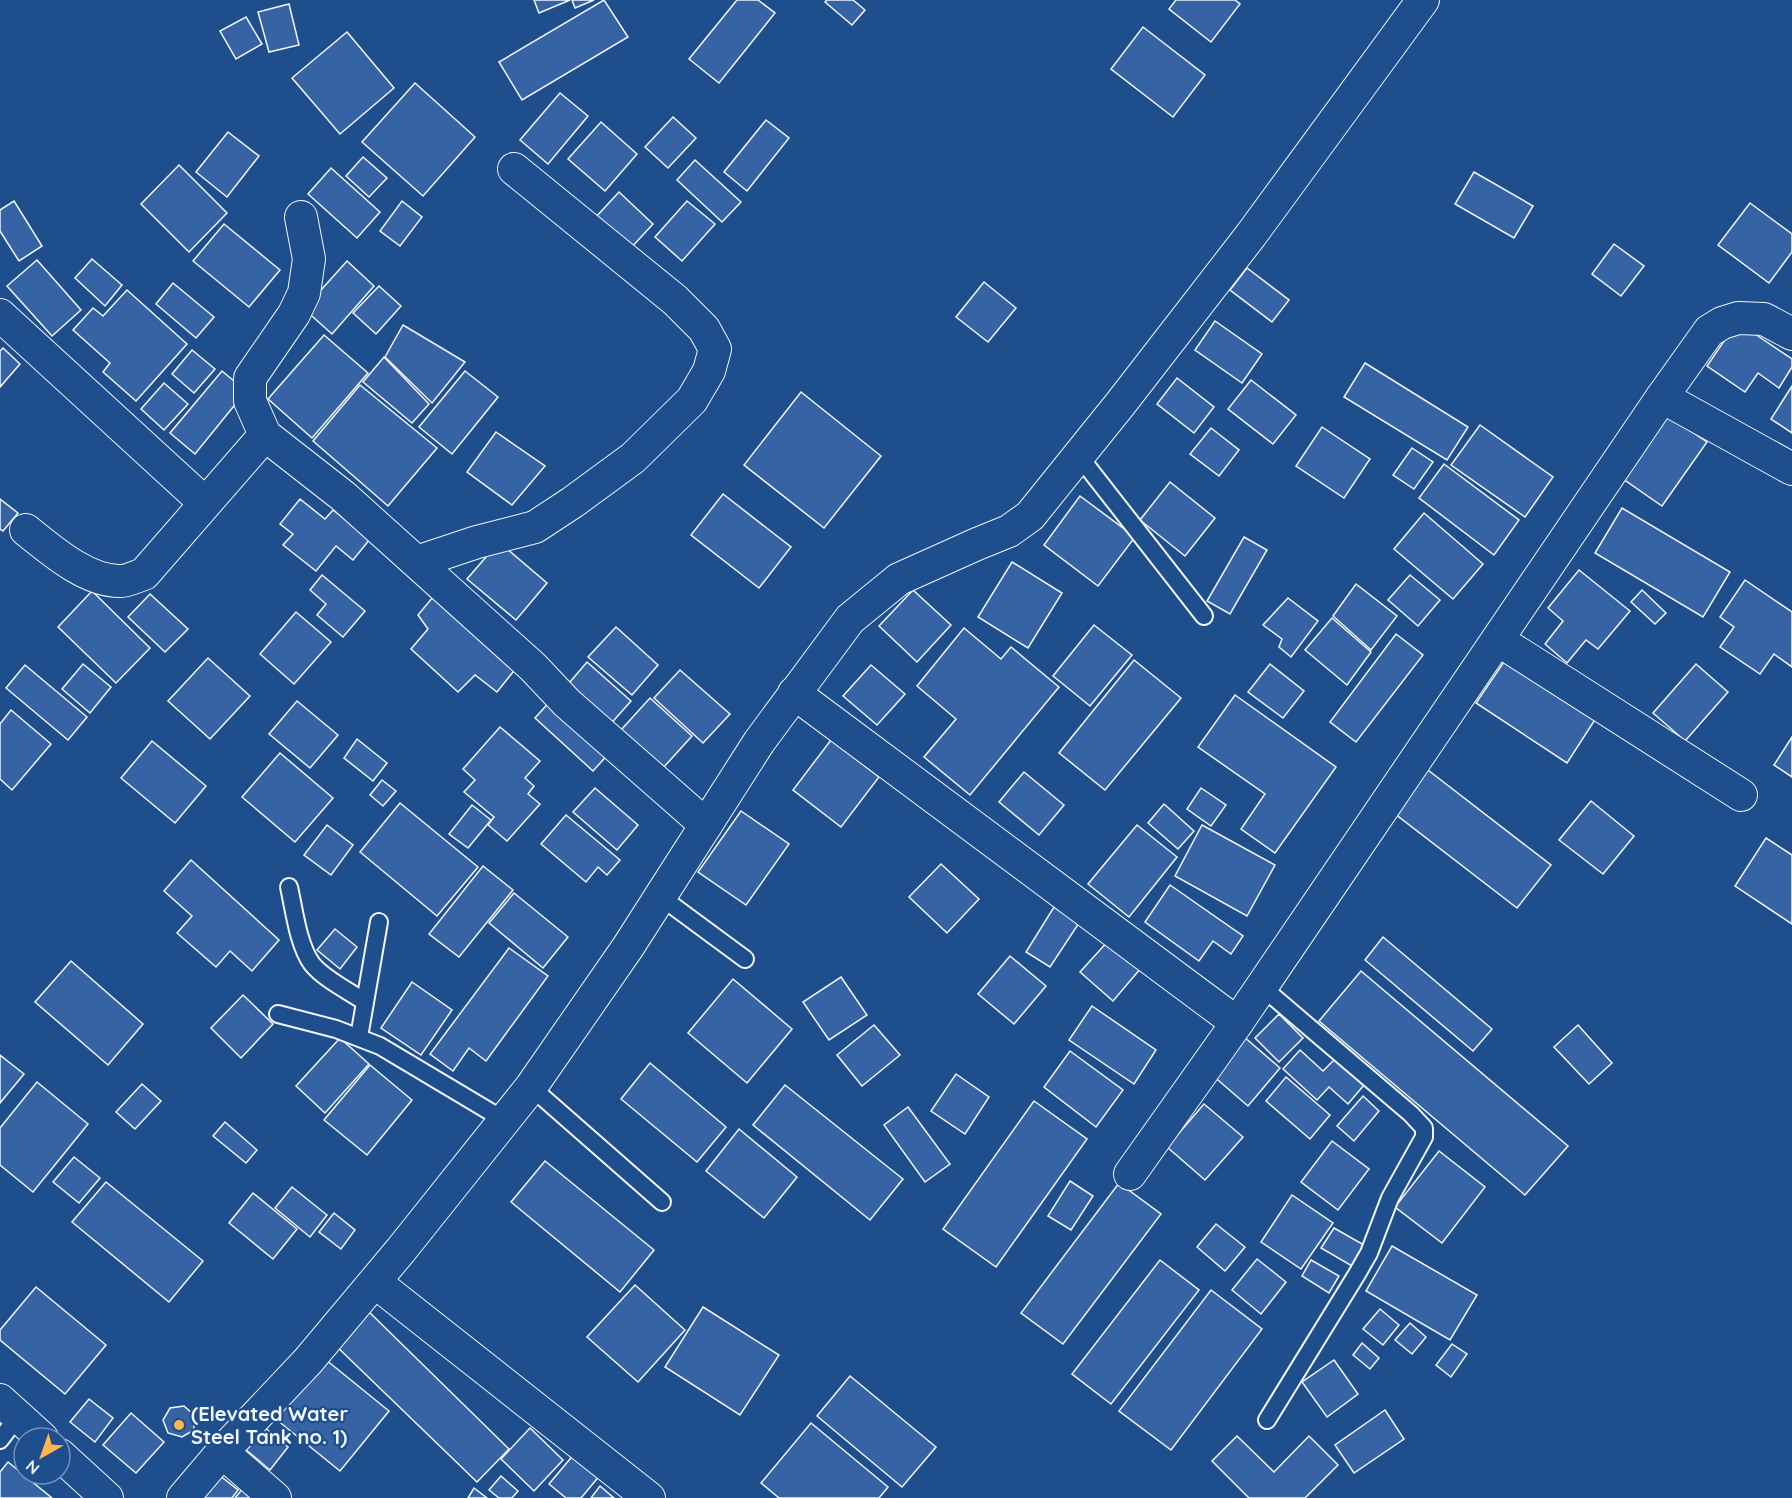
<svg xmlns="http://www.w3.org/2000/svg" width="1792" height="1498" font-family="Quicksand,sans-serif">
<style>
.building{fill:#3563a3;stroke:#f2f6ff;stroke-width:1.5}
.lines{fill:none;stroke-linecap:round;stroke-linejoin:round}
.service-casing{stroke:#f2f6ff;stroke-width:20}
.minor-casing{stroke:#f2f6ff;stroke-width:34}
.service{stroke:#1f4e8c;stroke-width:16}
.minor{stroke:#1f4e8c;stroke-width:32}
.poi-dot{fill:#ffb74d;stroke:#1f4e8c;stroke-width:2}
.labels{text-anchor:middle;stroke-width:4.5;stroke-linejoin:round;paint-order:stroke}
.poi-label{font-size:20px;font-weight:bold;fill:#f2f6ff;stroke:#1f4e8c;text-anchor:start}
</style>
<rect width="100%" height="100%" fill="#1f4e8c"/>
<g class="building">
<polygon points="534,0 570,0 539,13"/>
<polygon points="572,0 594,0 575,8"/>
<polygon points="604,0 628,37 522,100 499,62"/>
<polygon points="737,0 758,0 775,13 719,83 689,59"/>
<polygon points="827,0 853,0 865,10 852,25 825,2"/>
<polygon points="1176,0 1235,0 1240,4 1211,42 1169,9"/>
<polygon points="289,4 299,45 269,52 258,12"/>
<polygon points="246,17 262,44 236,59 220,31"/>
<polygon points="1143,27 1205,75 1173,117 1111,69"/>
<polygon points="347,32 394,88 340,134 292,78"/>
<polygon points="415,83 475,137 423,196 362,142"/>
<polygon points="560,93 588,116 548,164 520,140"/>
<polygon points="673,117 696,138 668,168 645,147"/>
<polygon points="766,120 789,138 747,191 724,172"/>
<polygon points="601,122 637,154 605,191 568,159"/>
<polygon points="228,132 259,156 227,197 196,172"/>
<polygon points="363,157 387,178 369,197 346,176"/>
<polygon points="695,160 741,202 722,222 677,180"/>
<polygon points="179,165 227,213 189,252 141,204"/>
<polygon points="331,168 380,212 357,238 308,194"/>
<polygon points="1474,172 1533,206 1514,238 1455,204"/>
<polygon points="619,192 653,224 630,249 595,218"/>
<polygon points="14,201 42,246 19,261 0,231 0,210"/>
<polygon points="402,201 422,217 400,246 380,231"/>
<polygon points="687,201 715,224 682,261 655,237"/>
<polygon points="1750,203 1792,234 1792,252 1769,283 1718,245"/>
<polygon points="224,224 280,270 249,307 193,261"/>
<polygon points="1614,244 1644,266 1621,296 1592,274"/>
<polygon points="92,259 122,285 105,306 75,278"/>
<polygon points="37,260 81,310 52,336 7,286"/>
<polygon points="347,261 374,286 332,334 304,309"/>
<polygon points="1247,268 1289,300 1272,322 1230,290"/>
<polygon points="984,282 1016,308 988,342 956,317"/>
<polygon points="173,283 214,317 196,338 156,304"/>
<polygon points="379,286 401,306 376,334 353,313"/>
<polygon points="127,290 187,344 136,401 103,372 110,363 73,330 93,308 103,316"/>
<polygon points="1215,321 1262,354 1242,383 1195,350"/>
<polygon points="1737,322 1792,359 1792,367 1779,388 1758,373 1745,392 1707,366"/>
<polygon points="403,325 465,362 432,403 385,357"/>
<polygon points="324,335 368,373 312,438 268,399"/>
<polygon points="3,348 20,364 0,387 0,351"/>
<polygon points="192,350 215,369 194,393 172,374"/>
<polygon points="384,357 429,404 412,423 363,382"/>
<polygon points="1365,363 1468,427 1447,460 1344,397"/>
<polygon points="222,371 246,391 195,454 170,433"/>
<polygon points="465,371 498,397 452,454 419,427"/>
<polygon points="1177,378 1214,407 1194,433 1157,404"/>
<polygon points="1251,380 1296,415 1273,444 1228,409"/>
<polygon points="164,383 188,404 164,430 141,409"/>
<polygon points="360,385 437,448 388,506 313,441"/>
<polygon points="1792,386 1792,433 1771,419"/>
<polygon points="801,392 881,456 824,528 744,465"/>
<polygon points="1659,410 1707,442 1662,506 1616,474"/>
<polygon points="1480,425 1553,477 1525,517 1451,465"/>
<polygon points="1322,427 1370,459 1344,498 1296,466"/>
<polygon points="1211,428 1239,450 1219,476 1190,454"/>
<polygon points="496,432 545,466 512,505 467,472"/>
<polygon points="1412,448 1433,462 1414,489 1393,475"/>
<polygon points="1444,464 1519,520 1494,555 1419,498"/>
<polygon points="1170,482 1215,518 1185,556 1140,520"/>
<polygon points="723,494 791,547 759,588 691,535"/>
<polygon points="1080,496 1135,537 1098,586 1044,545"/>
<polygon points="0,499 18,513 3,531 0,529"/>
<polygon points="300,499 325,519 333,510 370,539 353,560 336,546 316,571 283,545 293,534 280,524"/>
<polygon points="1622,508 1730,572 1703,617 1595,553"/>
<polygon points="1424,513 1483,564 1453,599 1394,549"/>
<polygon points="1244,537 1267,550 1230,614 1207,601"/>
<polygon points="499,542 547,583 516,620 467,579"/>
<polygon points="1012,562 1062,593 1028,648 978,617"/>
<polygon points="1579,570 1630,611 1598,649 1586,640 1567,663 1545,644 1563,621 1548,608"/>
<polygon points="322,575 365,611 343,637 317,615 326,604 310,590"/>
<polygon points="1410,575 1440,600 1418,626 1388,600"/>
<polygon points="1745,580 1792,612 1792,667 1774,654 1760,674 1720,647 1734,627 1720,617"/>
<polygon points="1356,584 1397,616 1371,650 1333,616"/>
<polygon points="913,590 951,625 917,662 879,626"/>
<polygon points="1642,590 1666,613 1655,624 1631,602"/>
<polygon points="92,591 150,648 116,683 58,627"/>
<polygon points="438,591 521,662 497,692 475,675 458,692 411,649 428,629 418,615"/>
<polygon points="150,594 188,629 165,652 128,617"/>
<polygon points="1288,598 1318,621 1291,657 1279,647 1282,639 1263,625"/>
<polygon points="296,612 331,642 294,684 260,654"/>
<polygon points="1332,618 1371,652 1347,685 1305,650"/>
<polygon points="1094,625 1132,655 1090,706 1053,676"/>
<polygon points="616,627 658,665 632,695 588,657"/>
<polygon points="964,628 1001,659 1011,647 1059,687 970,795 924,757 956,719 917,686"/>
<polygon points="1396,634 1423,655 1356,742 1330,722"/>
<polygon points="1508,656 1598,715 1567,763 1476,703"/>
<polygon points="208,658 250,696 210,739 168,701"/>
<polygon points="1134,660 1181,698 1105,790 1059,753"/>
<polygon points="587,662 631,701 608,727 564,689"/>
<polygon points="83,664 111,687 90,713 62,689"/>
<polygon points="1270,664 1304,691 1283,718 1248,692"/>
<polygon points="1696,664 1728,692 1685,741 1653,713"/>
<polygon points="25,665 87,717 68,740 6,688"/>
<polygon points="871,665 905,694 877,725 843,696"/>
<polygon points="680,670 730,714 703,743 654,698"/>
<polygon points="1235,695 1336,767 1275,853 1241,829 1265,794 1198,747"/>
<polygon points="553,698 611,751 593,771 535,718"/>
<polygon points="650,698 692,736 663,768 621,730"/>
<polygon points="297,701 338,735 310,768 269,734"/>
<polygon points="11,710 51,744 12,790 0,779 0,724"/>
<polygon points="500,727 540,761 525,778 534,786 528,794 540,804 507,841 488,825 494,817 464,792 475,780 463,769"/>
<polygon points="1792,737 1792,777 1774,765"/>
<polygon points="357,739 387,763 373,781 344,758"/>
<polygon points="831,740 879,777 841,827 793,790"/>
<polygon points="152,741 206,786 175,823 121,778"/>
<polygon points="280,753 333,798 295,842 242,797"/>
<polygon points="1424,767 1551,865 1517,908 1390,810"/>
<polygon points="1024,772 1064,805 1039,835 999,802"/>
<polygon points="382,780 396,791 383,806 370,795"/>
<polygon points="595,788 638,825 617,850 573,812"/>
<polygon points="1201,788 1226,805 1211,826 1187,809"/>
<polygon points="1591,801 1634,836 1603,874 1559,840"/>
<polygon points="400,803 478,867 437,916 360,852"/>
<polygon points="1164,804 1194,831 1178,849 1148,823"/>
<polygon points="472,805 491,820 468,848 449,834"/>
<polygon points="741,811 789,844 746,905 698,872"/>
<polygon points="566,815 620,860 607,875 598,867 586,882 541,844"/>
<polygon points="327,825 353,845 331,875 304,855"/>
<polygon points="1137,825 1177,857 1129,917 1088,884"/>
<polygon points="1202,825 1275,865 1247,916 1175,876"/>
<polygon points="1766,838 1792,855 1792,924 1735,886"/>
<polygon points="191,860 279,940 252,971 230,951 216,967 177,933 192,916 164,891"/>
<polygon points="941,864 979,899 947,933 909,897"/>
<polygon points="483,866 513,890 459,957 429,934"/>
<polygon points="1170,885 1243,936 1231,954 1213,941 1199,961 1145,922"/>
<polygon points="514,893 568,937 543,968 489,923"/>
<polygon points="1054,907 1079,923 1050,967 1026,952"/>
<polygon points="335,929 357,947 340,969 317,950"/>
<polygon points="1383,937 1492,1029 1473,1051 1365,960"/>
<polygon points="1109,940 1141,968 1113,1001 1080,972"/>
<polygon points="509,948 548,976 486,1061 469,1048 453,1071 430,1054"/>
<polygon points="1010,956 1046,986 1014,1024 978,994"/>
<polygon points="71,961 143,1024 108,1065 35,1002"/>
<polygon points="1361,971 1568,1146 1525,1195 1319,1021"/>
<polygon points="841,977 867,1015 829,1040 803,1002"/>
<polygon points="733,979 792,1029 747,1083 688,1033"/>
<polygon points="412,982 452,1010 421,1055 381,1028"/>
<polygon points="243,995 273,1024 241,1058 211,1028"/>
<polygon points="1092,1006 1156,1050 1134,1084 1069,1040"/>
<polygon points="1279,1014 1303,1038 1279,1062 1255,1038"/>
<polygon points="874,1025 900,1055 862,1086 837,1055"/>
<polygon points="1578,1025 1612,1063 1589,1084 1554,1047"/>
<polygon points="1243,1036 1280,1068 1248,1106 1211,1074"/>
<polygon points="340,1038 369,1064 325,1113 296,1086"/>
<polygon points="1300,1050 1323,1071 1335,1059 1364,1085 1348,1104 1329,1087 1317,1100 1283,1069"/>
<polygon points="1070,1051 1123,1090 1096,1127 1044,1087"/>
<polygon points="0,1055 24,1074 0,1103"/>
<polygon points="650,1063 726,1127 697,1162 621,1099"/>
<polygon points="370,1065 412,1100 367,1155 324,1120"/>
<polygon points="956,1074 989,1097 965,1134 931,1111"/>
<polygon points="1286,1077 1330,1115 1310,1139 1266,1101"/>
<polygon points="37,1082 88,1124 33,1192 0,1165 0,1128"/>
<polygon points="142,1084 161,1101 135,1129 116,1112"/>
<polygon points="785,1085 903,1179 870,1220 753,1125"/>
<polygon points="1363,1096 1379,1111 1354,1141 1337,1126"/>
<polygon points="1034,1101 1087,1139 996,1267 943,1229"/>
<polygon points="1204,1104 1243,1137 1205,1180 1167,1147"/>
<polygon points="908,1107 950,1164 925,1182 884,1125"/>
<polygon points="225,1122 257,1150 246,1163 213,1136"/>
<polygon points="739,1129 797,1177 764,1218 706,1171"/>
<polygon points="1332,1141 1369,1169 1338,1210 1301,1182"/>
<polygon points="1439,1151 1485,1187 1442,1243 1395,1207"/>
<polygon points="74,1157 100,1178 79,1203 53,1182"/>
<polygon points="545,1161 654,1250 620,1292 511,1202"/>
<polygon points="1070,1181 1093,1196 1071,1230 1048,1216"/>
<polygon points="106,1182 203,1261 169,1302 72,1222"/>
<polygon points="1119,1183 1161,1214 1063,1344 1021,1313"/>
<polygon points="292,1187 327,1215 310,1237 275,1208"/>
<polygon points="253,1193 297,1229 273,1259 229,1223"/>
<polygon points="1292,1195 1333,1223 1301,1269 1261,1242"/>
<polygon points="334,1213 355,1230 341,1249 319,1232"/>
<polygon points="1216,1224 1245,1247 1225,1271 1197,1247"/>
<polygon points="1334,1228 1364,1245 1352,1266 1321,1248"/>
<polygon points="1392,1246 1477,1295 1450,1340 1366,1291"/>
<polygon points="1257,1259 1286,1282 1261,1314 1232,1290"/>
<polygon points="1160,1260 1199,1290 1111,1404 1072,1374"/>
<polygon points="1311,1260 1339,1276 1329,1293 1302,1276"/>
<polygon points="635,1285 685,1330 638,1382 587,1337"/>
<polygon points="36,1287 106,1345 65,1394 0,1340 0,1330"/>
<polygon points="1211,1290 1262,1329 1171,1450 1119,1411"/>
<polygon points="364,1307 509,1449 477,1482 331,1341"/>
<polygon points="703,1307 779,1355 740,1415 665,1367"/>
<polygon points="1380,1309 1399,1325 1383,1345 1363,1329"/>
<polygon points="1410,1323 1426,1337 1412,1354 1395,1340"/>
<polygon points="1362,1343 1379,1358 1370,1369 1353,1355"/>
<polygon points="1452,1344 1467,1354 1451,1377 1436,1365"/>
<polygon points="320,1355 389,1411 340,1471 272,1416"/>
<polygon points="1334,1360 1358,1394 1327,1417 1302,1382"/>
<polygon points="850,1376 936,1447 902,1487 817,1416"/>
<polygon points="89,1399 113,1418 95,1442 70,1422"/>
<polygon points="184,1406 194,1415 194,1430 182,1437 168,1433 163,1420 170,1408"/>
<polygon points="1385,1410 1404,1439 1354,1473 1335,1445"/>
<polygon points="131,1413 164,1442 136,1473 103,1445"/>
<polygon points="811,1423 888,1487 879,1498 779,1498 761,1483"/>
<polygon points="263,1426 288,1447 270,1470 245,1449"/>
<polygon points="530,1428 563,1460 534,1491 501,1459"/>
<polygon points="1237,1436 1274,1472 1309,1436 1338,1465 1305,1498 1249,1498 1212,1461"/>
<polygon points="575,1453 601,1474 581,1498 566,1498 549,1484"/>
<polygon points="8,1462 52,1498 0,1498 0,1472"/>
<polygon points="210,1468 238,1490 232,1498 187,1498"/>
<polygon points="501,1476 518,1491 512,1498 499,1498 489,1490"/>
<polygon points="248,1482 268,1498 235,1498"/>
<polygon points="600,1486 614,1498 591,1498"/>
<polygon points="474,1488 487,1498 468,1498"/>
</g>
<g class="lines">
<g class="service-casing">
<g id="service">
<polyline points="1079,456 1204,616"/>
<path d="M289 887C294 909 298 945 312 964 324 979 349 991 365 1002"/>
<polyline points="661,897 745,959"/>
<polyline points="1262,987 1411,1114 1424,1128 1424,1137 1390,1198 1369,1253 1357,1274 1267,1420"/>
<polyline points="278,1014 336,1029 380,1046 504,1120"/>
<polyline points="359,1037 379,922"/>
<polyline points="531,1087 662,1202"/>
<polyline points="0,1440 18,1416"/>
</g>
</g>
<g class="minor-casing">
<g id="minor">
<polyline points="301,217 309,259 304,293 294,314 250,378 250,401 265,435 343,496 533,667 567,703 706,825"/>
<polyline points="0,315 205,503"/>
<polyline points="1662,397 1792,469"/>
<path d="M26 530C51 550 87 582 121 581 128 581 137 576 144 574L265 435"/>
<polyline points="417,562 477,542 535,527 573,502 633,458 692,400 709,371 715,349 704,329 675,300 514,169"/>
<polyline points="1498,640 1741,795"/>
<polyline points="794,693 1237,1023"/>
<polyline points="1130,1174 1237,1023 1662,397 1709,331 1722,323 1738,318 1764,319 1792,334"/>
<polyline points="375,1282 649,1498"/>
<polyline points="0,1400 42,1438"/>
<polyline points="222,1452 275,1498"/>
<polyline points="60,1455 107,1498"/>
<polyline points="183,1498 222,1452 308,1361 401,1250 531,1087 628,947 759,742 850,619 899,579 977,544 1009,531 1030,516 1121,403 1251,235 1423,0"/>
</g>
</g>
<use href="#service" class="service"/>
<use href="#minor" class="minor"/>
</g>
<circle class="poi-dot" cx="179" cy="1425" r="6"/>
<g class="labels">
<g class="poi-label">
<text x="191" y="1421">(Elevated Water<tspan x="191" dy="23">Steel Tank no. 1)</tspan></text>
</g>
</g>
<g transform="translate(42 1456) rotate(220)"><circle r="28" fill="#1f4e8c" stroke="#7391ba" stroke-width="1.5"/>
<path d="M0-4.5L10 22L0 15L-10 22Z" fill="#ffb74d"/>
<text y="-9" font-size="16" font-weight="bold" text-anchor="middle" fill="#f2f6ff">N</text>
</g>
</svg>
